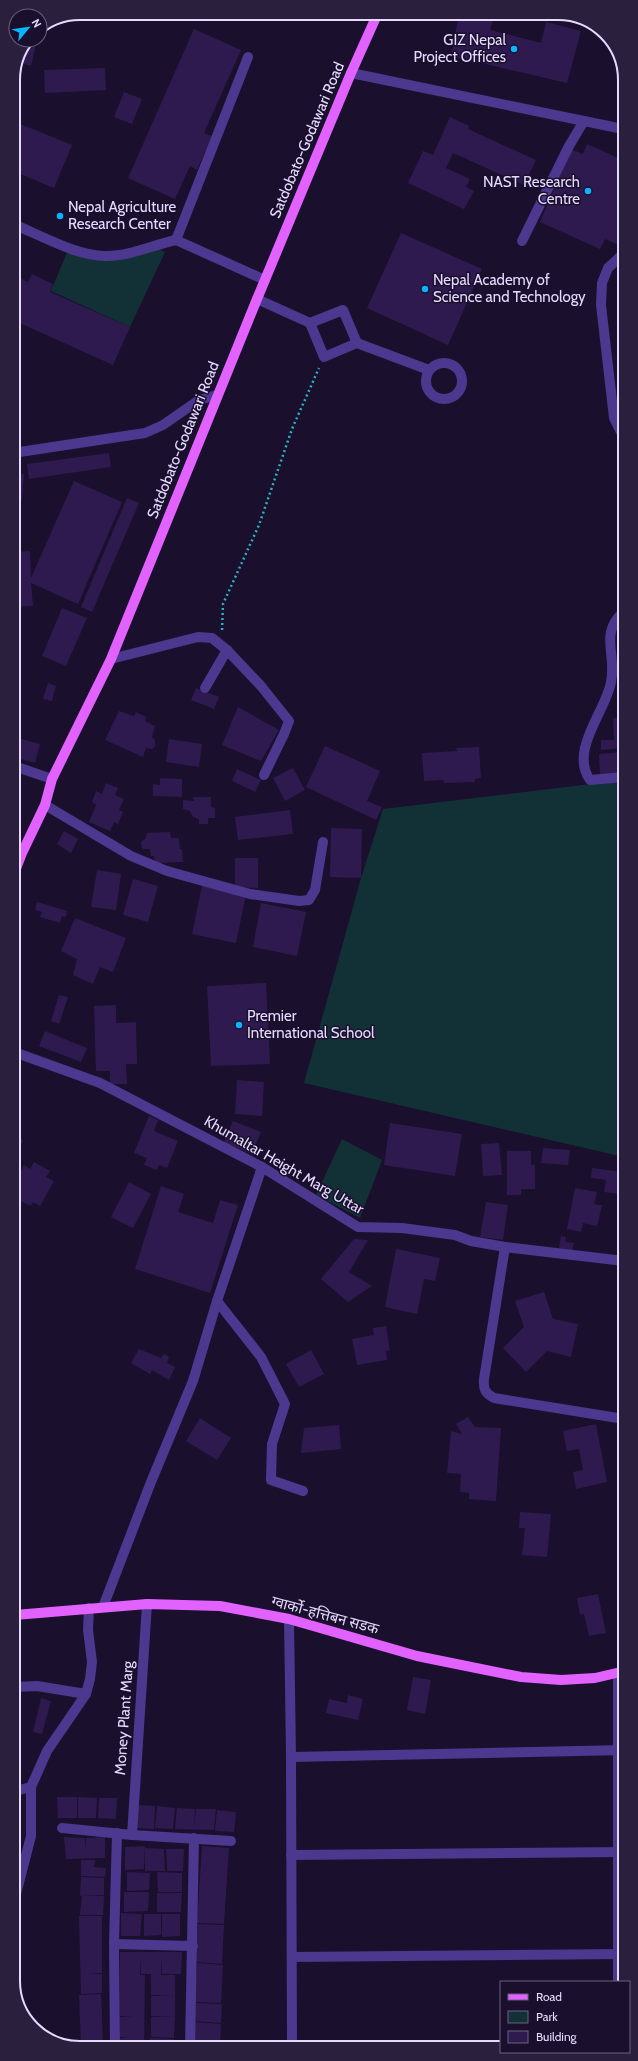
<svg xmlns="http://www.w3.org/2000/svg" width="638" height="2061" font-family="Cabin,'Noto Sans Devanagari',sans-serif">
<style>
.green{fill:#123137}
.building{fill:#2f1a4f}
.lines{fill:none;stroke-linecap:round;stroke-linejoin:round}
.path{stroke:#28b1c5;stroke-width:2.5;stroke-dasharray:2 3;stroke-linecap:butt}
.minor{stroke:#4c388e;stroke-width:10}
.major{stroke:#e262ff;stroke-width:10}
.poi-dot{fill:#07b6ff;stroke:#1a0f2c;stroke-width:1.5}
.labels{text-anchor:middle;stroke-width:3;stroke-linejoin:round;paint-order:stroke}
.poi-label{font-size:15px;fill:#e6dbff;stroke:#1a0f2c;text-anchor:start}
.street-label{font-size:15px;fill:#e6dbff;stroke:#1a0f2c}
.rim{fill:none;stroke:#e6dbff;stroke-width:2}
</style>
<rect width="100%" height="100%" fill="#1a0f2c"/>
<g class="green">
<polygon points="152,247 165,252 130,327 51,291 68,250 84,255"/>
<polygon points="624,780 624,1157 304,1083 361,878 383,809"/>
<polygon points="342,1139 382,1160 360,1218 316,1195"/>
</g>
<g class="building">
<polygon points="459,14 495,14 490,30 541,43 546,22 581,31 567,83 451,56"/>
<polygon points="298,16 311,16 309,20"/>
<polygon points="194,29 241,50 204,133 212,136 197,170 190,166 175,199 128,178"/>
<polygon points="28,40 37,40 31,66 16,62 18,54"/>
<polygon points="105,68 106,90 45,93 44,70"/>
<polygon points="124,92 142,99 132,124 114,117"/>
<polygon points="450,117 469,126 468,129 536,160 524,185 453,153 446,168 470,179 466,187 474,191 464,209 408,183 423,151 433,155"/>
<polygon points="13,121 72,145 54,188 13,171"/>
<polygon points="587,144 623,160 623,233 618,245 605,239 600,249 540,222 571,149 583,154"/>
<polygon points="401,233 482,269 448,345 367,308"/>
<polygon points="32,274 53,284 50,292 130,327 113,365 13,320 13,275 28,282"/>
<polygon points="109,453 111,467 29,479 27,464"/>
<polygon points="13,473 24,474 22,500 13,500"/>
<polygon points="74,481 122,502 78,604 31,583 33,606 14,607 14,552 30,551 31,578"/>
<polygon points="127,498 139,503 92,612 81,607"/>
<polygon points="62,608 87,618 66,666 42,656"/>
<polygon points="14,624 15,624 18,677 14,677"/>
<polygon points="48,683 56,686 52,701 43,699"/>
<polygon points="623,687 624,687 624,710 619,710"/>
<polygon points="196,688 219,697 214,709 191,700"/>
<polygon points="238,707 279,730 261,761 222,745"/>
<polygon points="119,711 134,716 136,712 146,717 145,721 155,726 152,737 155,740 155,746 152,749 146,748 143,757 105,740"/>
<polygon points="613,718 624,719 624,748 601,750 601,740 614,740"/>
<polygon points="14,737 40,744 35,763 14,757"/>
<polygon points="169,739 202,744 199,767 166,762"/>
<polygon points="325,746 380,771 367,801 382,807 376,820 306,787"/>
<polygon points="479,747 481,778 475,779 475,782 444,783 443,780 424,781 422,753 457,751 456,748"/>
<polygon points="624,752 624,773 600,775 599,754"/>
<polygon points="293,768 305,790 285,801 273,778"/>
<polygon points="237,769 261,780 255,792 232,781"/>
<polygon points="160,778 182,779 182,797 153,796 153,784 160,785"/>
<polygon points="106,783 118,788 115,795 124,799 119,810 123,812 118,824 114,822 110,831 89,822 96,805 92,802 96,791 102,794"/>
<polygon points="193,797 211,797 211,807 215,808 215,818 208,818 208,824 199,824 199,819 193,817 190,811 183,809 183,800 194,801"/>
<polygon points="290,810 293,834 238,840 235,817"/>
<polygon points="331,828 362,829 361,878 330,877"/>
<polygon points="64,831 78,839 71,853 57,844"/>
<polygon points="170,832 171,838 179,838 180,849 182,849 183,862 155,863 154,856 151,856 150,849 142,849 141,842 146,838 147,833"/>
<polygon points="235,858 258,858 258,888 235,887"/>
<polygon points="97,870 121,874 116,910 91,907"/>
<polygon points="133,879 158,886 148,922 123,915"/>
<polygon points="202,886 246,895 236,943 192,934"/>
<polygon points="37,902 67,911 66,917 62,916 60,923 40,917 42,912 35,910"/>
<polygon points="261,903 306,912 297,956 253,947"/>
<polygon points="75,918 126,938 113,972 100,967 93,984 73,975 77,959 61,951"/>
<polygon points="266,983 270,1064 211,1066 207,986"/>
<polygon points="59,995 68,997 59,1024 51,1021"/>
<polygon points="116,1005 116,1023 136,1022 137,1064 126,1064 127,1084 110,1084 110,1071 96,1071 94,1006"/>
<polygon points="45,1031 87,1048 81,1062 39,1046"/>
<polygon points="237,1080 264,1082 262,1116 235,1114"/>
<polygon points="149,1116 158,1120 154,1131 178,1141 167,1168 159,1165 157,1170 144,1165 147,1158 134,1153"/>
<polygon points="233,1121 261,1132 252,1154 224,1143"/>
<polygon points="390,1123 462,1134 455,1176 384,1165"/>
<polygon points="14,1136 23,1140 18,1151 16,1150 14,1155"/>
<polygon points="499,1143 502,1175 483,1176 481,1144"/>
<polygon points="543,1148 570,1150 568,1165 541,1163"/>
<polygon points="507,1151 531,1151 531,1165 535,1165 535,1189 521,1189 521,1195 507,1195"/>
<polygon points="34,1162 50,1171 46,1177 54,1181 40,1206 33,1202 31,1206 16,1199 21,1190 14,1186 14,1183 24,1165 30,1169"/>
<polygon points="592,1168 622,1172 619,1194 604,1192 606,1180 591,1178"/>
<polygon points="129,1182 151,1194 133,1228 111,1217"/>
<polygon points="161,1186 184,1194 178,1212 213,1223 220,1200 238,1205 210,1293 135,1269"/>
<polygon points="575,1188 597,1192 594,1204 602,1205 597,1226 583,1223 581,1232 567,1229"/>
<polygon points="486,1202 508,1205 503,1240 480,1237"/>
<polygon points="561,1236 566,1237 565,1242 574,1243 572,1251 559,1248"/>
<polygon points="354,1239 368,1240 349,1272 372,1286 348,1302 321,1279"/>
<polygon points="396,1249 440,1258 435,1281 424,1279 417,1314 385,1307"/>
<polygon points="544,1292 553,1319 578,1324 571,1357 547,1351 526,1372 503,1348 524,1327 515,1301"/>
<polygon points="386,1326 390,1350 386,1351 387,1360 357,1365 352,1339 374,1335 373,1328"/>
<polygon points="139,1349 161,1358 164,1354 169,1357 167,1363 175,1367 169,1380 152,1370 150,1374 131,1363"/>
<polygon points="311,1350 324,1374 299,1387 286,1364"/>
<polygon points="468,1417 475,1427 501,1428 496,1501 469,1499 469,1493 460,1492 461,1474 447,1473 451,1431 462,1434 456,1424"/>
<polygon points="200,1418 231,1438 217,1460 186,1441"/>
<polygon points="596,1424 607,1482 576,1489 573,1472 583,1470 579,1449 567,1451 563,1431"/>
<polygon points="339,1425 341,1449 301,1453 304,1428"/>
<polygon points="520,1512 551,1514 547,1557 522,1555 525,1528 519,1528"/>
<polygon points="598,1594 606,1633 589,1636 584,1614 580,1615 577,1598"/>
<polygon points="413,1677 431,1680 425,1714 407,1710"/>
<polygon points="348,1695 363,1699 358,1720 326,1713 329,1699 347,1703"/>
<polygon points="41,1698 51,1701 42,1734 33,1732"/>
<polygon points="57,1797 77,1797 77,1818 58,1818"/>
<polygon points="78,1797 97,1798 96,1818 78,1818"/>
<polygon points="99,1798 117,1798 116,1819 98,1818"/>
<polygon points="136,1805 155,1806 154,1829 134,1828"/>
<polygon points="157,1806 175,1808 173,1829 155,1828"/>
<polygon points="177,1808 195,1809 194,1827 196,1809 216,1809 214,1830 175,1829"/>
<polygon points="217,1810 236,1812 234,1832 215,1831"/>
<polygon points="64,1837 85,1838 85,1851 86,1838 105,1837 105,1858 66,1859"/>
<polygon points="145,1846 144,1869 125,1870 125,1847"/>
<polygon points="202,1846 229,1848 224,1924 197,1923"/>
<polygon points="145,1848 164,1849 165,1871 145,1871"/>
<polygon points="166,1849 184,1849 183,1871 167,1871"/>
<polygon points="81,1860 95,1860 94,1867 106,1868 105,1877 81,1876"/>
<polygon points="127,1872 150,1873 149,1890 127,1891"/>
<polygon points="157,1872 182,1873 182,1892 158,1892"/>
<polygon points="81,1877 104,1878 104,1895 80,1896"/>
<polygon points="124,1892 149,1892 148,1911 124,1912"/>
<polygon points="157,1893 182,1893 181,1912 157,1912"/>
<polygon points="82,1896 104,1896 103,1915 80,1915"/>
<polygon points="121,1913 142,1914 140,1936 121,1936"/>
<polygon points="144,1914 161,1914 161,1935 144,1936"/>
<polygon points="162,1914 180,1914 180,1936 162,1937"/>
<polygon points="79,1916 102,1916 102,1973 86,1974 102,1974 102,1993 81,1994"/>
<polygon points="198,1924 224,1925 222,1964 196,1962"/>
<polygon points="120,1952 182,1952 181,1974 162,1974 161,1957 161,1975 175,1975 175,1996 151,1995 151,1974 141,1974 140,1957 140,1975 145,1975 144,2048 120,2048 120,2038 129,2038 120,2037 120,2017 133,2017 120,2016"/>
<polygon points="197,1963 223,1965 222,1984 210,1984 222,1984 221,2003 195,2002"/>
<polygon points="101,1994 102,2014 90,2014 102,2014 103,2048 81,2048 79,1995"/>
<polygon points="151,1996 175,1996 175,2017 151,2016"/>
<polygon points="196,2003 222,2004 221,2023 194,2021"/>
<polygon points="151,2017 175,2017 174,2038 151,2037"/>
<polygon points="195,2022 221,2024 220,2043 193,2041"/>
<polygon points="150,2038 174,2039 174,2047 150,2048"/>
<polygon points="193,2042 220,2044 220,2047 193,2047"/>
</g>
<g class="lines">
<polyline class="path" points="222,630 223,604 259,525 292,429 319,368"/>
<g class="minor">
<polyline points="351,73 623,129"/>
<path d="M13 224C40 235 78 257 107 256 130 256 153 245 176 240L265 280"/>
<polyline points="176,240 248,57"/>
<polyline points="522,241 569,146 584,121"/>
<polyline points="623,254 608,268 602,283 601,305 614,418 623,436"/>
<polyline points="257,299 310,323"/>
<polygon points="343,310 357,343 324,357 310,323"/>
<polyline points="357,343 429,370"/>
<circle cx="444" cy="381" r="18"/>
<polyline points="13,453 145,433 163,425 199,400 217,395"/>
<path d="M623 612C599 635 617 653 611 682 606 711 569 750 590 780L624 777"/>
<polyline points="111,659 198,637 212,638 227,650 261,686 289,721 284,734 264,775"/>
<polyline points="205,688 227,650"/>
<polyline points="14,766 52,779"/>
<polyline points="45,805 131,856 167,871 250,894 299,901 309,900 315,890 323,842"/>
<polyline points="14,1052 100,1083 262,1167 358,1227 402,1228 455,1235 471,1241 505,1247 624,1261"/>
<path d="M505 1247 484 1379C483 1389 485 1393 494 1398L624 1419"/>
<polyline points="217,1301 261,1357 285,1404 272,1444 271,1480 303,1491"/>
<polyline points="103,1607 151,1482 193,1381 217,1301 262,1167"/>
<polyline points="289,1619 291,1757 292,2047"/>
<polyline points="618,1673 618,1982"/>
<polyline points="15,1687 37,1686 86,1694"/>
<polyline points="291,1757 625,1750"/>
<polyline points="15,1791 31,1787"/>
<polyline points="62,1828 132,1835 231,1841"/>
<polyline points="132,1835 147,1604"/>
<polyline points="291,1855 625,1852"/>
<polyline points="15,1898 31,1836 31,1787 47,1751 86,1694 90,1679 92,1662 88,1630 89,1608"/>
<polyline points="114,1944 193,1946"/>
<polyline points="292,1957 625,1954"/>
<polyline points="190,2047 194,1838"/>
<polyline points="115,2048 114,1944 117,1833"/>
</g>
<g class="major">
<polyline points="14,874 22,853 45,805 52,779 111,659 257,299 351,73 377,15"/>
<polyline points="15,1615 147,1604 220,1606 289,1619 417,1656 521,1677 561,1680 595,1678 625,1671"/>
</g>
</g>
<g class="poi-dot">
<circle cx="514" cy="49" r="4"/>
<circle cx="588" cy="191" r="4"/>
<circle cx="60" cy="216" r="4"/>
<circle cx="425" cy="289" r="4"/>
<circle cx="239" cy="1025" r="4"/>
</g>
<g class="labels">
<g class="poi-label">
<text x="506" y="45" text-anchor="end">GIZ Nepal<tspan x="506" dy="17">Project Offices</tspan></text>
<text x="580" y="187" text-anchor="end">NAST Research<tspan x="580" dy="17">Centre</tspan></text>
<text x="68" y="212">Nepal Agriculture<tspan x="68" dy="17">Research Center</tspan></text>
<text x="433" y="285">Nepal Academy of<tspan x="433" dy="17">Science and Technology</tspan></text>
<text x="247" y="1021">Premier<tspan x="247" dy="17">International School</tspan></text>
</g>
<g class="street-label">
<text transform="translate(307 140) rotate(-67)" y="5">Satdobato-Godawari Road</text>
<text transform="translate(183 440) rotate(-68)" y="5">Satdobato-Godawari Road</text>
<text transform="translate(284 1165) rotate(30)" y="5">Khumaltar Height Marg Uttar</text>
<text transform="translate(325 1615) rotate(15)" y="5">ग्वार्को-हत्तिबन सडक</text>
<text transform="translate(124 1718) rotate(-86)" y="5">Money Plant Marg</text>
</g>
</g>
<path d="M0 0H638V2061H0ZM80 20H558A60 60 0 0 1 618 80V1981A60 60 0 0 1 558 2041H80A60 60 0 0 1 20 1981V80A60 60 0 0 1 80 20Z" fill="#2a1f3d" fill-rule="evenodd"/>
<path class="rim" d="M80 20H558A60 60 0 0 1 618 80V1981A60 60 0 0 1 558 2041H80A60 60 0 0 1 20 1981V80A60 60 0 0 1 80 20Z"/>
<rect x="500" y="1981" width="130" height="72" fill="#1a0f2c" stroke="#6c6180"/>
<rect x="508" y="1994" width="20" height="6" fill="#e262ff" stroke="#6c6180"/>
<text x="536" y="2001" font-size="12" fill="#e6dbff">Road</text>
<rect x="508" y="2011" width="20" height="12" fill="#123137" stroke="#6c6180"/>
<text x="536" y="2021" font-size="12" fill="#e6dbff">Park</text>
<rect x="508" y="2031" width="20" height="12" fill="#2f1a4f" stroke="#6c6180"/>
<text x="536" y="2041" font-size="12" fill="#e6dbff">Building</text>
<g transform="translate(28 28) rotate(61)"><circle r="19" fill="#1a0f2c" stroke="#6c6180"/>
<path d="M0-3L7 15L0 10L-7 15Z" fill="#07b6ff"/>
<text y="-6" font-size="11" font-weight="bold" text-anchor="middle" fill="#e6dbff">N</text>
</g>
</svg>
